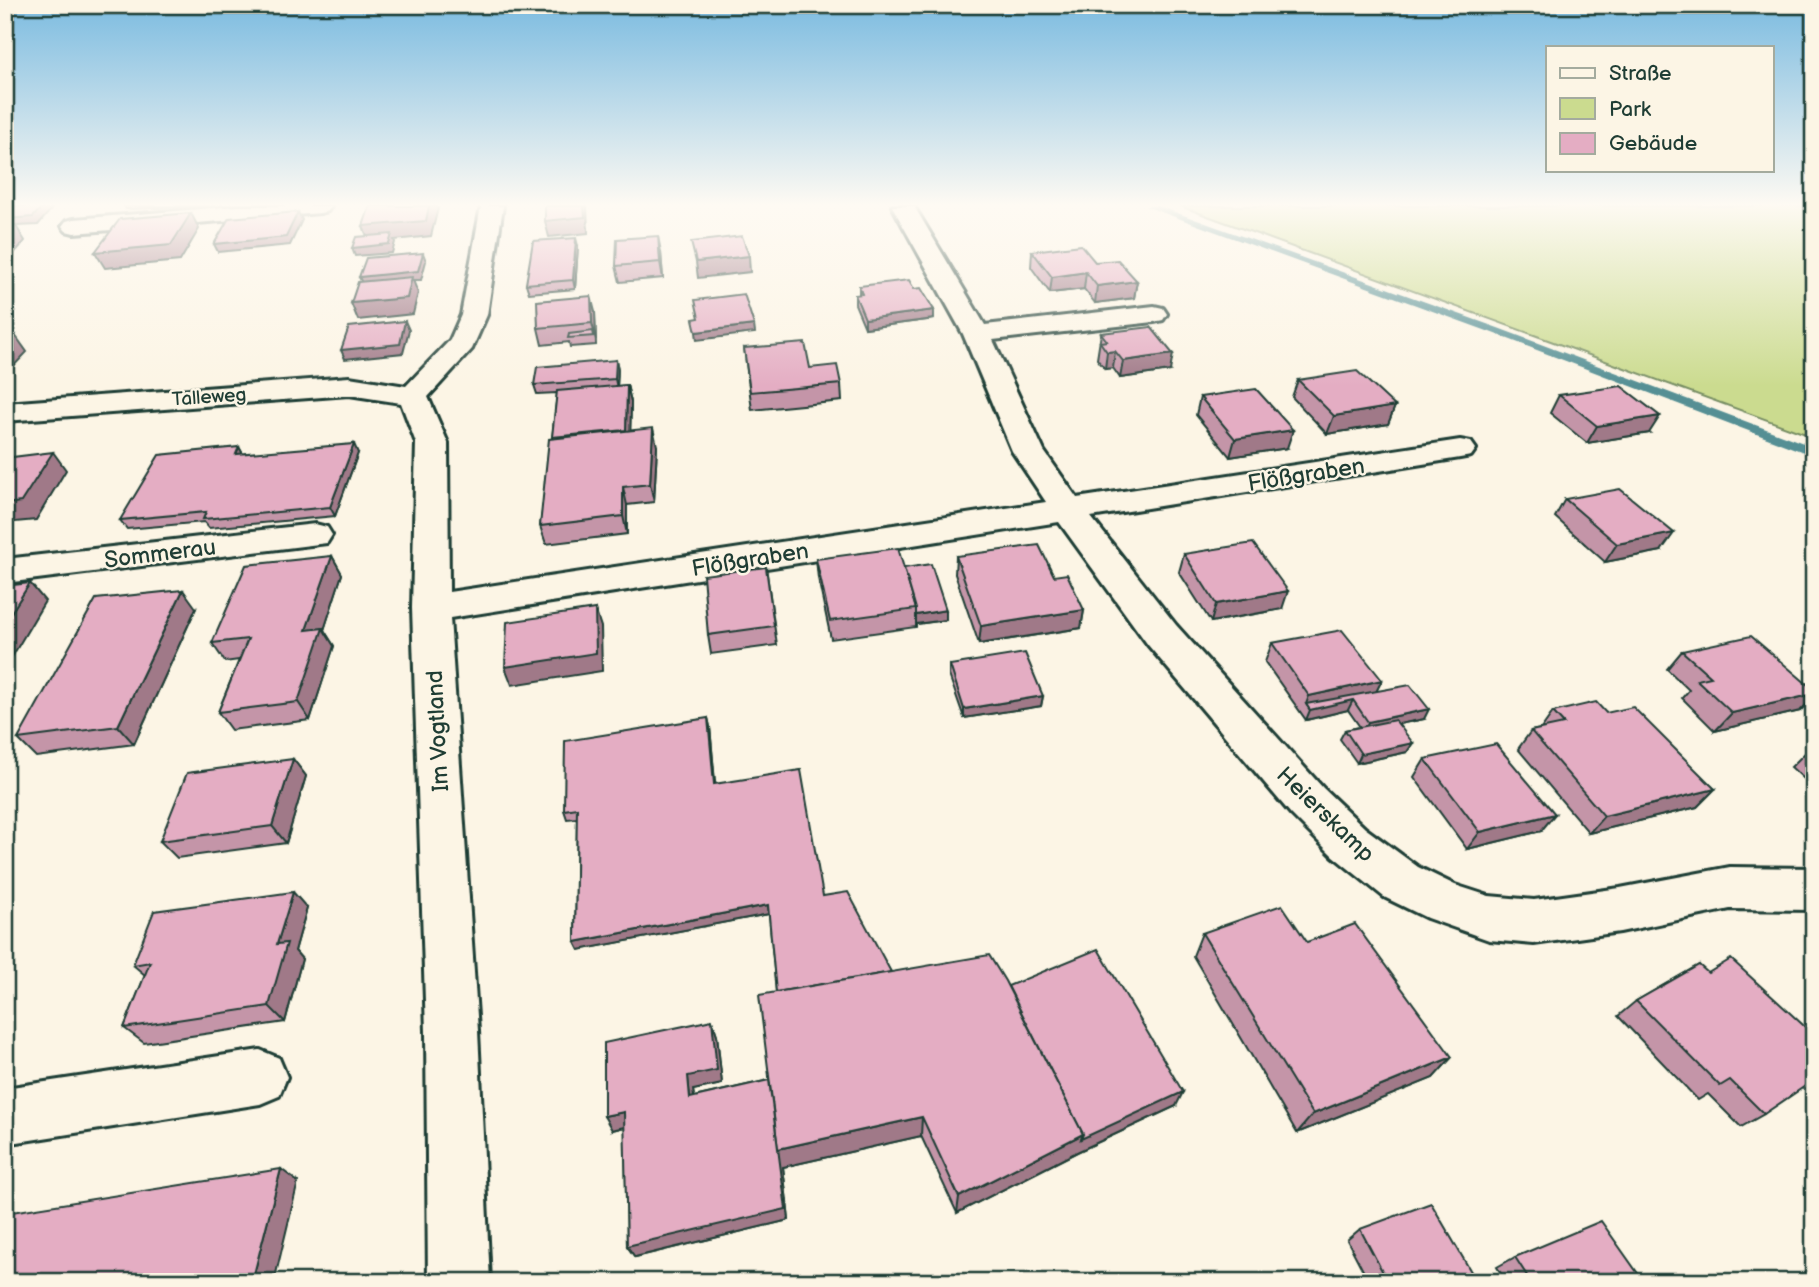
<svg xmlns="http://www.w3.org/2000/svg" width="1819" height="1287" font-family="'Balsamiq Sans',sans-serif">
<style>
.green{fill:#cbdb8f;stroke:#758c62;stroke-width:2}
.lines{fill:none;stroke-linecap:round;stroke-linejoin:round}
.stream{fill:#548f94;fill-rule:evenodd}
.minor-casing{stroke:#1f3d34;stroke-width:6}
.minor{fill:#fcf5e5;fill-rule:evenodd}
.wall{fill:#c495a8;stroke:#1f3d34;stroke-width:2}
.shaded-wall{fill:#a07988;stroke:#1f3d34;stroke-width:2}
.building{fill:#e4adc3;stroke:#1f3d34;stroke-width:2}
.labels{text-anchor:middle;stroke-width:5;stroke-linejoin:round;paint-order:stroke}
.far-street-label{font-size:19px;fill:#1f3d34;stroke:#fcf5e5}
.street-label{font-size:23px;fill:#1f3d34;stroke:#fcf5e5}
</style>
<rect width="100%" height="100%" fill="#fcf5e5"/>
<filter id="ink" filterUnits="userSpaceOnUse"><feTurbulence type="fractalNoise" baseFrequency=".0143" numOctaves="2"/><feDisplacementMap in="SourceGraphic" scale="14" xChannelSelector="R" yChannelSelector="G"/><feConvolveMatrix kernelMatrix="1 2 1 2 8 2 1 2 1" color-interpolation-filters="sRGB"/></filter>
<g filter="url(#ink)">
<polygon class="green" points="1180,206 1814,206 1814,437"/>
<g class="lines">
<polygon class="stream" points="1145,206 1158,206 1498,328 1814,447 1814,456 1490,332"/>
<g class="minor-casing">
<g id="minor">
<polygon points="238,206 331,206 328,211 320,213 74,233 66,231 62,226 66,221 74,219"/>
<polygon points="481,206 503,206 487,315 472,349 428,397 448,443 449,592 1046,502 1012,451 963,334 892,206 914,206 985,325 1154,306 1163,308 1167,314 1163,320 1154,322 993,340 1044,451 1077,498 1460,440 1471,442 1476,449 1471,456 1460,458 1091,517 1176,625 1323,788 1365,828 1418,867 1455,885 1489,896 1534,900 1620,888 1730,867 1814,868 1814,910 1730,909 1620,932 1534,944 1489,940 1427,918 1384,897 1333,856 1291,814 1148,645 1059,522 450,618 478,1031 490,1282 428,1282 426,1031 412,608 416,443 401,403 349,395 5,421 5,403 349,377 406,386 450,340 461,315"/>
<polygon points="315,524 327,527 332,535 327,543 5,583 5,559"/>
<polygon points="260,1050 279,1058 287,1077 279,1096 260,1104 5,1144 5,1088"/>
</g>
</g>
<use href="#minor" class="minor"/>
</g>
<g class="wall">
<polygon points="124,206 206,206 126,209"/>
<polygon points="578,246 575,289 529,293 526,284"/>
<polygon points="1032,251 1095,262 1137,281 1134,298 1095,303 1084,289 1050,293 1031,267"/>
<polygon points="661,252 663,278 620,282 616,266"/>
<polygon points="859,286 914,289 934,310 934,319 865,328 855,304 855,295 859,295"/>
<polygon points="595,312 596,345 570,347 569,342 542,345 538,328"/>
<polygon points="1101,333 1170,371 1120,378 1113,368 1105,369 1097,359"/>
<polygon points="744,348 810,368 841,384 842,401 752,410"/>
<polygon points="616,360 618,369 617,386 627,385 631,402 630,431 657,446 654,502 627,505 627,534 546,544 540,526 552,439 557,393 537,394 534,385"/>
<polygon points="1298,380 1395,406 1388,424 1327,434 1292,397"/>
<polygon points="1559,395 1649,433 1587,443 1550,413"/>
<polygon points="1200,397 1287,448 1230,457 1196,415"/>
<polygon points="239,447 243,454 358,453 335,516 209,528 204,522 127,529 120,520"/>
<polygon points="1565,499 1661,551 1605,562 1555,517"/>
<polygon points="1184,554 1282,609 1211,622 1179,572"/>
<polygon points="332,556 342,574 324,630 334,646 310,720 231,730 218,712 239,660 225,662 212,643"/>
<polygon points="956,556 1054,576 1084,610 1081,628 979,644 955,574"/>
<polygon points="816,559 904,568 946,620 916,624 916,627 831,639 818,578"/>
<polygon points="766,567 777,645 711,654 708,635"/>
<polygon points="196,608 134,744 36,757 18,739"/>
<polygon points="1272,643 1382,680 1376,691 1424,719 1398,724 1407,752 1357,763 1340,739 1345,730 1360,727 1348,710 1306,720 1265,662"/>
<polygon points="1682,651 1814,690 1814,697 1800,711 1715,731 1682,698 1689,690 1667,669"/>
<polygon points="950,665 1043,696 1041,706 964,718 949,675"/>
<polygon points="1553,712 1606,713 1715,789 1697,807 1589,833 1518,749 1531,731 1541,729"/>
<polygon points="708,718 710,727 715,784 823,896 891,972 1008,986 1176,1106 1077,1152 957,1213 921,1136 783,1167 789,1220 635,1257 627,1246 625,1127 612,1130 712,1020 717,1035 722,1084 693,1090 694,1097 769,1080 776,992 769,914 579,950 575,942 577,818 567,819 564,810"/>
<polygon points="1814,748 1814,788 1791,767 1809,749"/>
<polygon points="293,759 306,776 286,843 177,858 160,841"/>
<polygon points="1425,759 1541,831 1467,849 1414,777"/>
<polygon points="307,908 295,951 302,959 285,1022 144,1043 124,1028 145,975 133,965"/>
<polygon points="1202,933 1307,942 1452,1057 1433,1078 1297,1133 1193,956"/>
<polygon points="1699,965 1764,1114 1741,1127 1708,1094 1698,1100 1618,1016 1636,1001"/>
<polygon points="1360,1229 1477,1282 1369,1282 1347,1240"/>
<polygon points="1515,1257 1644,1282 1506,1282 1497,1267"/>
</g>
<g class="shaded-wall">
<polygon points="43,206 54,206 38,225 16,226 25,241 5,264 5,219"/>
<polygon points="429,206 437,206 438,208 431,236 394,240 395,242 392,253 355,256 352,248 369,242 363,226"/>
<polygon points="584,206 587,206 588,233 549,237 545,221"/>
<polygon points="298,212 302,220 290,245 218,252 214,244"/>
<polygon points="191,213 199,229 180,261 105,268 95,252"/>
<polygon points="658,236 661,252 663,278 660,262"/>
<polygon points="576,238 578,246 575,289 573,280"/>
<polygon points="423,253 426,261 421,280 413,280 418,293 413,314 358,320 351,303 363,285 359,277"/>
<polygon points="749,256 750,272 698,278 696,262"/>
<polygon points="1086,272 1084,289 1050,293 1052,277"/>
<polygon points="1137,281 1134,298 1095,303 1097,286"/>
<polygon points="591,296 595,312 596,340 592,323"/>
<polygon points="934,310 934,319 865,328 865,319"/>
<polygon points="405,321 409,330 403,353 345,359 341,350"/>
<polygon points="754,325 755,333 697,340 696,332"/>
<polygon points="15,335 27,352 7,373 5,371 5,345"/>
<polygon points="1115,351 1113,368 1105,369 1107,352"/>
<polygon points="1173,354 1170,371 1120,378 1123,361"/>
<polygon points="616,360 618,369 617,388 615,379"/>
<polygon points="627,385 631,402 630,447 626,430"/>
<polygon points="1395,406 1388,424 1327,434 1334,416"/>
<polygon points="1660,416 1649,433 1587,443 1597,426"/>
<polygon points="653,428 657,446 654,502 650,484"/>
<polygon points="1293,430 1287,448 1230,457 1235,439"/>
<polygon points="354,444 358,453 335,516 330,507"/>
<polygon points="239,447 244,456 236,454"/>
<polygon points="53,452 66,470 36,520 5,523 5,504"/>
<polygon points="623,487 627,505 627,534 623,516"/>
<polygon points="1674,533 1661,551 1605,562 1617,544"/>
<polygon points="332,556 342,574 324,630 334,646 310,720 298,702 306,630"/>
<polygon points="30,583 45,601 6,667 5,622"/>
<polygon points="183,590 196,608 134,744 118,726"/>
<polygon points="1288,591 1282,609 1211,622 1216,604"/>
<polygon points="595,609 601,627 602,671 512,685 505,667"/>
<polygon points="946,610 946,620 916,624 916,615"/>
<polygon points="1084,610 1081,628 979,644 981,626"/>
<polygon points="1382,680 1373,698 1353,700 1348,710 1306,720 1310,710 1306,704 1309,696"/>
<polygon points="1814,694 1814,697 1800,711 1715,731 1732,713"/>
<polygon points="1043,696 1041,706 964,718 964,709"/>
<polygon points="1429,709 1424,719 1364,731 1368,722"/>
<polygon points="708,718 710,727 716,793 714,784"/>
<polygon points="1413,743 1407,752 1357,763 1361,754"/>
<polygon points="293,759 306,776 286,843 272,826"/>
<polygon points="1715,789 1697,807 1589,833 1604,816"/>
<polygon points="1555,814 1541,831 1467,849 1480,832"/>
<polygon points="293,892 307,908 295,951 302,959 285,1022 269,1006 277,944"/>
<polygon points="768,905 769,914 579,950 575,942"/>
<polygon points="712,1020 717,1035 722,1084 693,1090 696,1111 690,1098 688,1076"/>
<polygon points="1452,1057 1433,1078 1297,1133 1313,1114"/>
<polygon points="1183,1092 1176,1106 1077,1152 957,1213 959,1197 1083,1134"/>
<polygon points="624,1112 632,1125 612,1130 604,1116"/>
<polygon points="922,1117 921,1136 783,1167 789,1220 635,1257 627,1246 778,1149"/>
<polygon points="281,1169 298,1182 274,1282 252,1282"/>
</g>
<g class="building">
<polygon points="5,206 43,206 33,217 5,219"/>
<polygon points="370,206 429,206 426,221 363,226"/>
<polygon points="545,206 584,206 585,217 545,221"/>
<polygon points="298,212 286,237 214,244 229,218"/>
<polygon points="191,213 171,245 95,252 120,219"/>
<polygon points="15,225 5,236 5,226"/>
<polygon points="392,234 389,244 352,248 356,237"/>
<polygon points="658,236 660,262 616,266 617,239"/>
<polygon points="742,236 749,256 696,262 691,242"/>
<polygon points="576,238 573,280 526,284 533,241"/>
<polygon points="1081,245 1095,262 1118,260 1137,281 1097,286 1086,272 1052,277 1032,251"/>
<polygon points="423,253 418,271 359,277 366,258"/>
<polygon points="412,277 407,298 351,303 358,282"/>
<polygon points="909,280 914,289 921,288 934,310 865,319 855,295 862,294 859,286"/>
<polygon points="744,294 754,325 696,332 693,319 699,318 695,300"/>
<polygon points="591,296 592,323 538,328 537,301"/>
<polygon points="405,321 400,344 341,350 349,327"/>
<polygon points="1151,327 1173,354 1123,361 1115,351 1107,352 1100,342 1107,341 1101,333"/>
<polygon points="593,331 594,336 568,338 569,334"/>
<polygon points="15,335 5,345 5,336"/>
<polygon points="805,343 810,368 837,365 841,384 750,392 744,348"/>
<polygon points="616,360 615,379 534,385 537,367"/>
<polygon points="1357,371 1395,406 1334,416 1298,380"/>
<polygon points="627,385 626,430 552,437 557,391"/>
<polygon points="1621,386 1660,416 1597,426 1559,395"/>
<polygon points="1256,389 1293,430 1235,439 1200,397"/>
<polygon points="653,428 650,484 623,487 623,516 540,526 549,439"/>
<polygon points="354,444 330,507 203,519 206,512 120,520 159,455 239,447 236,454"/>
<polygon points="53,452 21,502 5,504 5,458"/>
<polygon points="1620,489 1674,533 1617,544 1565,499"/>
<polygon points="1253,543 1288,591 1216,604 1184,554"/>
<polygon points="1039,545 1054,576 1067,574 1084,610 981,626 956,556"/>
<polygon points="898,548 916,609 830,621 816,559"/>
<polygon points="332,556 306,630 323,628 298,702 218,712 248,639 212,643 246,565"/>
<polygon points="931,564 946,610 916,615 916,609 904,568"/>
<polygon points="766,567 774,626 708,635 703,575"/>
<polygon points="30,583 5,622 5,586"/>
<polygon points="183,590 118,726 18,739 96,599"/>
<polygon points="595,609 596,653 505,667 507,622"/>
<polygon points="1342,630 1382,680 1309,696 1272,643"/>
<polygon points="1751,636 1814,690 1814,694 1732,713 1697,680 1711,677 1682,651"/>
<polygon points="1025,653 1043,696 964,709 950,665"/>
<polygon points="1410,685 1429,709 1368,722 1353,700 1310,710 1306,704"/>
<polygon points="1596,702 1606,713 1633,707 1715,789 1604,816 1531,731 1564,724 1553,712"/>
<polygon points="708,718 714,784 801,770 823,896 848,892 891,972 776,992 768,905 575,942 577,808 564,810 565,741"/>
<polygon points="1395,720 1413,743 1361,754 1345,730"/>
<polygon points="1496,744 1555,814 1480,832 1425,759"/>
<polygon points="293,759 272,826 160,841 187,773"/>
<polygon points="293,892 277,944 287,943 269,1006 124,1028 150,962 133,965 154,911"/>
<polygon points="1282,905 1307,942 1355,924 1452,1057 1313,1114 1202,933"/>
<polygon points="1098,949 1183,1092 1081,1139 1083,1134 1008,986"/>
<polygon points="989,955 1005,981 1083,1134 959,1197 922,1117 778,1149 759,995"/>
<polygon points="1731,959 1814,1035 1814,1080 1764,1114 1730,1080 1720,1086 1636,1001 1699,965 1708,973"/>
<polygon points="712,1020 717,1070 688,1076 690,1098 769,1080 786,1209 627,1246 624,1112 604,1116 604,1043"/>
<polygon points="281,1169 252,1282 5,1282 5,1213"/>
<polygon points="1431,1203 1477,1282 1388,1282 1360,1229"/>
<polygon points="1601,1221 1644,1282 1531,1282 1515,1257"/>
</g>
</g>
<linearGradient id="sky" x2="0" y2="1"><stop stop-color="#7bbbe0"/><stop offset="0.53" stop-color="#fefaf3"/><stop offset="1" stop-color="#fefaf3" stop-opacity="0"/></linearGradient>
<rect width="1819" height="386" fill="url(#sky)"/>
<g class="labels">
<g class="far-street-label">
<text transform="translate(209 396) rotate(-4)" y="7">Talleweg</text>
</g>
<g class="street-label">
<text transform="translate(1306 474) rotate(-9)" y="8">Flößgraben</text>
<text transform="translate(160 553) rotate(-7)" y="8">Sommerau</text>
<text transform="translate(750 559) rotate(-9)" y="8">Flößgraben</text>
<text transform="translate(437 731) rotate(-93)" y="8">Im Vogtland</text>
<text transform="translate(1326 814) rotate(44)" y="8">Heierskamp</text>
</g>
</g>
<rect width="1819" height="1287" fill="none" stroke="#fcf5e5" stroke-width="28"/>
<rect x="14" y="14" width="1791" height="1259" fill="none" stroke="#1f3d34" stroke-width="2.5" filter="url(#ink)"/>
<rect x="1546" y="46" width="228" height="126" fill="#fcf5e5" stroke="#a4ab9e" stroke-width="2"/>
<rect x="1560" y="68" width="35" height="10" fill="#fcf5e5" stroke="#a4ab9e" stroke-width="2"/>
<text x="1609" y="80" font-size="21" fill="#1f3d34">Straße</text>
<rect x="1560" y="98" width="35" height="21" fill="#cbdb8f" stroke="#a4ab9e" stroke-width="2"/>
<text x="1609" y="116" font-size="21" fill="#1f3d34">Park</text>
<rect x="1560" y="133" width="35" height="21" fill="#e4adc3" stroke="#a4ab9e" stroke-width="2"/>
<text x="1609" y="150" font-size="21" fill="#1f3d34">Gebäude</text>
</svg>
